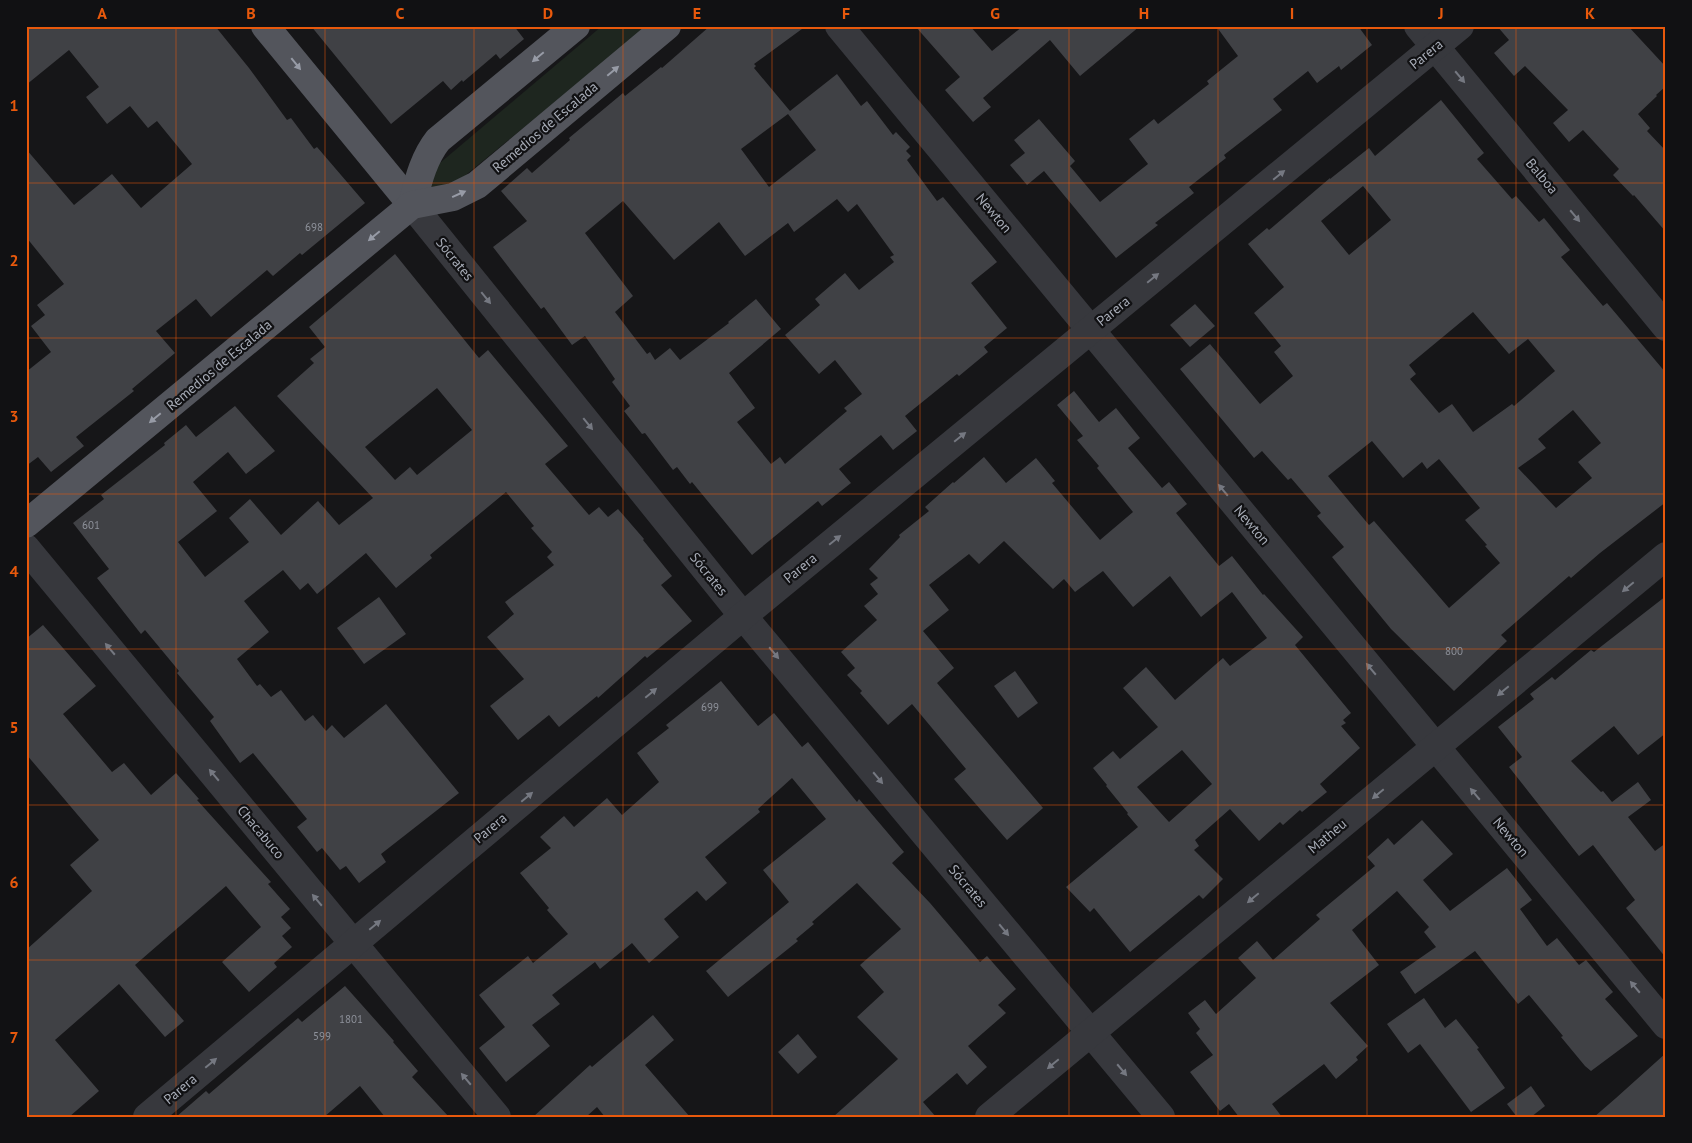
<svg xmlns="http://www.w3.org/2000/svg" width="1692" height="1143" font-family="'PT Sans',sans-serif">
<style>
.green{fill:#1e261f}
.building{fill:#404145;fill-rule:evenodd}
.lines{fill:none;stroke-linecap:round;stroke-linejoin:round}
.minor{stroke:#37383d;stroke-width:28}
.major{stroke:#53555c;stroke-width:28}
.oneway{fill:#979ba6}
.oneway2{fill:#757881}
.grid{fill:none;stroke:#e8590c;stroke-width:1;stroke-opacity:0.55}
.labels{text-anchor:middle;stroke-width:4.5;stroke-linejoin:round;paint-order:stroke}
.number-label{font-size:11px;fill:#8e929b}
.street-label{font-size:14px;fill:#a8adb8;stroke:#111113}
.neatline{fill:none;stroke:#e8590c;stroke-width:2}
.grid-label{font-size:16px;text-anchor:middle;font-weight:bold;fill:#e8590c}
</style>
<rect width="100%" height="100%" fill="#161618"/>
<polygon class="green" points="602,26 648,26 456,183 428,194 434,168"/>
<g class="building">
<polygon points="26,26 215,26 249,68 287,120 291,118 314,149 317,147 365,203 302,255 300,253 273,276 267,270 211,317 196,299 156,331 175,353 132,389 134,391 76,437 84,446 51,472 38,457 26,466 26,372 51,352 31,326 45,315 37,305 64,284 26,237 26,149 74,205 112,174 141,208 192,164 157,121 148,128 130,106 107,124 86,97 99,87 69,50 26,85"/>
<polygon points="311,26 514,26 524,39 500,59 496,54 463,82 462,80 451,90 443,81 391,124"/>
<path d="M710 26H806L754 64 756 66 754 68 790 111 837 74 861 106 867 101 893 135 896 132 910 147 906 151 911 156 907 160 937 201 943 197 997 262 971 283 1007 328 984 347 988 352 959 376 957 374 905 416 917 431 893 450 881 435 839 469 851 483 822 506 818 501 752 555 692 482 690 484 677 467 673 470 645 433 642 434 624 411 630 406 612 382 615 379 585 336 572 345 544 307 541 309 493 247 527 221 501 191 527 168 532 173 570 140 569 138 623 93 625 96 661 67 662 68ZM788 114 816 150 769 187 741 149ZM837 199 848 212 857 204 894 255 890 257 894 262 859 290 845 273 815 299 820 305 785 335 819 374 835 360 862 394 844 408 847 411 785 464 780 457 771 464 737 422 755 408 729 373 781 329 756 299 728 322 729 323 680 360 670 348 655 360 650 352 647 354 615 312 633 296 585 233 623 201 674 260 719 222 745 256 788 223 794 232Z"/>
<polygon points="915,26 970,26 992,51 1023,26 1140,26 1080,76 1050,40 983,98 991,107 973,122 945,90 960,77"/>
<polygon points="1216,26 1358,26 1372,45 1341,70 1339,66 1317,83 1308,71 1273,99 1282,110 1224,155 1226,158 1189,187 1194,193 1155,223 1158,225 1116,258 1044,171 1027,185 1010,165 1025,153 1014,140 1039,119 1075,161 1070,166 1100,202 1148,164 1129,139 1154,119 1158,124 1209,84 1207,81 1238,56"/>
<polygon points="1497,26 1628,26 1666,67 1666,86 1656,95 1657,96 1638,114 1650,128 1647,131 1666,151 1666,232 1634,195 1633,196 1613,175 1619,169 1583,130 1569,142 1553,123 1568,110 1525,66 1514,76 1494,53 1509,40"/>
<path d="M1441 100 1484 153 1477 159 1512 199 1516 196 1539 222 1544 218 1570 250 1561 257 1603 306 1607 303 1666 373V502L1600 553 1571 578 1569 576 1501 635 1507 641 1454 691 1391 629 1332 557 1344 547 1317 516 1321 513 1291 478 1288 480 1262 451 1254 458 1180 369 1210 344 1260 404 1293 376 1274 352 1281 346 1254 313 1284 287 1248 244 1267 228 1269 230 1330 178V179L1369 148 1375 156ZM1363 186 1391 220 1349 255 1321 221ZM1473 312 1509 354 1528 339 1555 371 1514 406 1512 404 1473 432 1452 404 1439 413 1410 379 1416 374 1409 365ZM1573 410 1601 443 1578 462 1592 478 1556 508 1518 468 1546 448 1538 439ZM1372 441 1403 478 1422 462 1427 469 1439 459 1480 508 1465 520 1487 545 1485 546 1500 563 1449 608 1374 521 1369 525 1328 476Z"/>
<path d="M395 254 479 358 488 350 568 446 545 464 589 515 599 507 608 517 618 509 644 539 643 540 672 576 661 585 692 621 647 658 645 656 598 698 597 696 559 727 549 715 518 740 490 706 524 679 487 637 514 614 505 602 554 565 547 557 552 552 531 528 534 526 506 492 430 555 432 558 396 588 366 553 317 594 308 583 300 590 283 570 244 601 269 632 237 659 257 686 260 684 271 697 281 690 305 721 313 715 326 731 332 725 344 738 386 704 459 793 381 854 386 862 359 883 346 866 340 870 322 848 317 852 297 827 307 819 253 753 240 763 210 721 214 717 177 673 179 671 145 630 141 634 97 578 109 569 73 523 104 499 101 495 165 445 164 443 186 425 196 437 235 406 275 451 246 474 228 452 193 482 217 511 178 542 205 577 249 542 229 518 250 499 281 535 318 501 339 525 373 498 277 396 314 363 310 359 325 347 309 327ZM437 388 472 430 417 475 410 467 395 480 365 447Z"/>
<polygon points="1195,304 1215,326 1190,347 1170,325"/>
<path d="M1074 391 1099 422 1116 408 1140 438 1128 448 1162 488 1169 482 1187 504 1176 513 1219 566 1232 556 1263 595 1264 594 1303 637 1295 645 1351 713 1343 720 1346 723 1341 726 1360 748 1320 784 1327 792 1302 812 1300 810 1283 825 1280 822 1259 841 1230 809 1195 840 1199 846 1194 850 1223 879 1203 899 1199 895 1130 952 1094 908 1090 912 1066 887 1138 827 1127 814 1128 813 1106 786 1107 785 1093 768 1113 751 1120 759 1158 727 1123 688 1146 667 1175 700 1223 658 1230 666 1267 638 1232 592 1201 617 1170 576 1133 607 1103 571 1075 592 1064 579 1053 589 1004 541 979 564 969 554 929 585 949 610 923 631 954 668 937 683 1043 808 1007 840 954 779 966 769 912 704 888 725 860 693 862 691 847 675 855 668 841 652 877 620 864 606 878 594 870 584 878 578 869 569 900 537 899 535 929 511 925 507 953 482 954 483 984 457 1006 483 1036 458 1055 481 1052 483 1100 540 1133 512 1097 468 1099 466 1077 440 1083 436 1057 405ZM1182 750 1212 784 1169 822 1137 787Z"/>
<polygon points="1666,596 1666,733 1638,755 1614,726 1571,761 1601,792 1603,791 1612,802 1638,782 1651,800 1628,817 1655,851 1666,843 1666,958 1626,908 1635,900 1593,845 1579,856 1509,767 1522,757 1498,727 1534,699 1530,694 1552,677 1555,680 1591,650 1594,652"/>
<polygon points="379,597 406,634 364,664 337,628"/>
<polygon points="43,625 96,686 63,714 112,772 124,763 151,795 176,773 199,799 197,800 271,882 268,884 290,909 281,917 291,928 282,936 292,947 274,963 277,967 249,992 222,962 261,927 226,886 135,965 184,1021 165,1037 119,984 55,1040 99,1091 69,1117 26,1117 26,950 92,891 70,865 99,840 26,754 26,639"/>
<polygon points="1015,671 1038,703 1018,718 994,686"/>
<polygon points="721,681 758,726 774,713 802,747 808,742 857,802 859,799 904,852 892,863 930,903 980,962 987,956 1016,989 998,1005 1006,1013 968,1046 987,1067 967,1085 957,1073 923,1102 936,1117 833,1117 898,1059 857,1017 884,992 860,965 901,929 857,883 812,922 814,924 796,939 798,941 728,997 706,971 789,902 763,870 826,819 792,778 758,809 760,812 705,857 727,883 706,901 697,891 664,919 679,937 649,963 632,943 600,969 595,962 552,995 560,1004 532,1025 550,1046 506,1082 479,1048 505,1027 479,995 528,956 533,963 568,934 547,910 549,908 520,873 551,848 540,837 564,816 574,827 607,798 622,815 659,782 637,753 669,728 666,725"/>
<polygon points="1422,820 1453,854 1423,880 1450,911 1507,868 1532,900 1520,909 1547,946 1557,938 1579,965 1586,960 1613,992 1605,999 1638,1036 1591,1071 1585,1066 1561,1037 1563,1036 1529,995 1518,1004 1475,951 1415,994 1400,972 1436,947 1424,932 1429,927 1397,891 1352,930 1379,965 1330,1003 1368,1046 1356,1057 1358,1060 1336,1079 1324,1064 1272,1104 1282,1117 1239,1117 1229,1104 1220,1111 1190,1072 1213,1055 1196,1033 1200,1029 1188,1013 1205,1000 1216,1014 1256,978 1238,958 1257,941 1273,960 1320,919 1316,915 1375,866 1367,857 1388,838 1394,845"/>
<polygon points="345,986 394,1041 393,1042 418,1071 412,1077 449,1117 385,1117 360,1086 324,1117 176,1117 206,1091 209,1094 298,1018 302,1022"/>
<polygon points="1424,998 1445,1028 1456,1019 1479,1048 1477,1049 1505,1088 1471,1112 1420,1044 1408,1053 1387,1024"/>
<polygon points="653,1015 674,1040 645,1065 690,1117 605,1117 597,1107 586,1117 533,1117 590,1065 592,1067"/>
<polygon points="798,1034 817,1057 798,1074 778,1052"/>
<polygon points="1666,1053 1666,1117 1594,1117 1616,1098"/>
<polygon points="1531,1086 1545,1106 1531,1117 1517,1117 1507,1104"/>
</g>
<g class="lines">
<g class="minor">
<polyline points="839,26 1666,1025"/>
<polyline points="1418,26 1666,327"/>
<polyline points="412,205 743,616 1161,1117"/>
<polyline points="26,548 497,1117"/>
<polyline points="147,1117 743,616 1460,26"/>
<polyline points="989,1117 1666,556"/>
</g>
<g class="major">
<polyline points="265,26 412,205"/>
<path d="M412 205C418 182 423 159 438 140L576 26"/>
<polyline points="26,524 412,205 453,197 477,185 667,26"/>
</g>
</g>
<defs><path id="oneway-solid" d="M-6-.8H1V-3.2L6.5 0L1 3.2V.8H-6Z" transform="scale(1.25)"/></defs>
<g class="oneway">
<use href="#oneway-solid" transform="translate(538 57) rotate(140)"/>
<use href="#oneway-solid" transform="translate(296 64) rotate(51)"/>
<use href="#oneway-solid" transform="translate(613 71) rotate(-40)"/>
<use href="#oneway-solid" transform="translate(459 194) rotate(-24)"/>
<use href="#oneway-solid" transform="translate(374 236) rotate(140)"/>
<use href="#oneway-solid" transform="translate(155 418) rotate(140)"/>
</g>
<g class="oneway2">
<use href="#oneway-solid" transform="translate(1460 77) rotate(50)"/>
<use href="#oneway-solid" transform="translate(1279 175) rotate(-39)"/>
<use href="#oneway-solid" transform="translate(1575 216) rotate(50)"/>
<use href="#oneway-solid" transform="translate(1153 278) rotate(-39)"/>
<use href="#oneway-solid" transform="translate(486 298) rotate(51)"/>
<use href="#oneway-solid" transform="translate(588 424) rotate(51)"/>
<use href="#oneway-solid" transform="translate(960 437) rotate(-39)"/>
<use href="#oneway-solid" transform="translate(1223 490) rotate(-130)"/>
<use href="#oneway-solid" transform="translate(835 540) rotate(-39)"/>
<use href="#oneway-solid" transform="translate(1628 587) rotate(140)"/>
<use href="#oneway-solid" transform="translate(110 649) rotate(-130)"/>
<use href="#oneway-solid" transform="translate(774 653) rotate(50)"/>
<use href="#oneway-solid" transform="translate(1371 669) rotate(-130)"/>
<use href="#oneway-solid" transform="translate(1503 691) rotate(140)"/>
<use href="#oneway-solid" transform="translate(651 693) rotate(-40)"/>
<use href="#oneway-solid" transform="translate(214 775) rotate(-130)"/>
<use href="#oneway-solid" transform="translate(878 778) rotate(50)"/>
<use href="#oneway-solid" transform="translate(1378 794) rotate(140)"/>
<use href="#oneway-solid" transform="translate(1475 794) rotate(-130)"/>
<use href="#oneway-solid" transform="translate(527 797) rotate(-40)"/>
<use href="#oneway-solid" transform="translate(1253 898) rotate(140)"/>
<use href="#oneway-solid" transform="translate(317 900) rotate(-130)"/>
<use href="#oneway-solid" transform="translate(375 925) rotate(-40)"/>
<use href="#oneway-solid" transform="translate(1004 930) rotate(50)"/>
<use href="#oneway-solid" transform="translate(1635 987) rotate(-130)"/>
<use href="#oneway-solid" transform="translate(211 1063) rotate(-40)"/>
<use href="#oneway-solid" transform="translate(1053 1064) rotate(140)"/>
<use href="#oneway-solid" transform="translate(1122 1070) rotate(50)"/>
<use href="#oneway-solid" transform="translate(466 1079) rotate(-130)"/>
</g>
<path class="grid" d="M176 26V1117M325 26V1117M474 26V1117M623 26V1117M772 26V1117M920 26V1117M1069 26V1117M1218 26V1117M1367 26V1117M1516 26V1117M26 183H1666M26 338H1666M26 494H1666M26 649H1666M26 805H1666M26 960H1666"/>
<g class="labels">
<g class="number-label">
<text x="314" y="231">698</text>
<text x="91" y="529">601</text>
<text x="1454" y="655">800</text>
<text x="710" y="711">699</text>
<text x="351" y="1023">1801</text>
<text x="322" y="1040">599</text>
</g>
<g class="street-label">
<text transform="translate(1426 54) rotate(-39)" y="5">Parera</text>
<text transform="translate(545 127) rotate(-40)" y="5">Remedios de Escalada</text>
<text transform="translate(1542 176) rotate(50)" y="5">Balboa</text>
<text transform="translate(994 213) rotate(50)" y="5">Newton</text>
<text transform="translate(455 259) rotate(51)" y="5">Sócrates</text>
<text transform="translate(1113 311) rotate(-39)" y="5">Parera</text>
<text transform="translate(219 365) rotate(-40)" y="5">Remedios de Escalada</text>
<text transform="translate(1252 525) rotate(50)" y="5">Newton</text>
<text transform="translate(800 568) rotate(-39)" y="5">Parera</text>
<text transform="translate(709 574) rotate(51)" y="5">Sócrates</text>
<text transform="translate(490 828) rotate(-40)" y="5">Parera</text>
<text transform="translate(261 832) rotate(50)" y="5">Chacabuco</text>
<text transform="translate(1327 836) rotate(-40)" y="5">Matheu</text>
<text transform="translate(1511 837) rotate(50)" y="5">Newton</text>
<text transform="translate(968 886) rotate(50)" y="5">Sócrates</text>
<text transform="translate(180 1089) rotate(-40)" y="5">Parera</text>
</g>
</g>
<rect width="1692" height="1143" fill="none" stroke="#111113" stroke-width="55"/>
<rect x="28" y="28" width="1636" height="1088" class="neatline"/>
<g class="grid-label">
<text x="102" y="19">A</text>
<text x="251" y="19">B</text>
<text x="400" y="19">C</text>
<text x="548" y="19">D</text>
<text x="697" y="19">E</text>
<text x="846" y="19">F</text>
<text x="995" y="19">G</text>
<text x="1144" y="19">H</text>
<text x="1292" y="19">I</text>
<text x="1441" y="19">J</text>
<text x="1590" y="19">K</text>
<text x="14" y="111">1</text>
<text x="14" y="266">2</text>
<text x="14" y="422">3</text>
<text x="14" y="577">4</text>
<text x="14" y="733">5</text>
<text x="14" y="888">6</text>
<text x="14" y="1043">7</text>
</g>
</svg>
